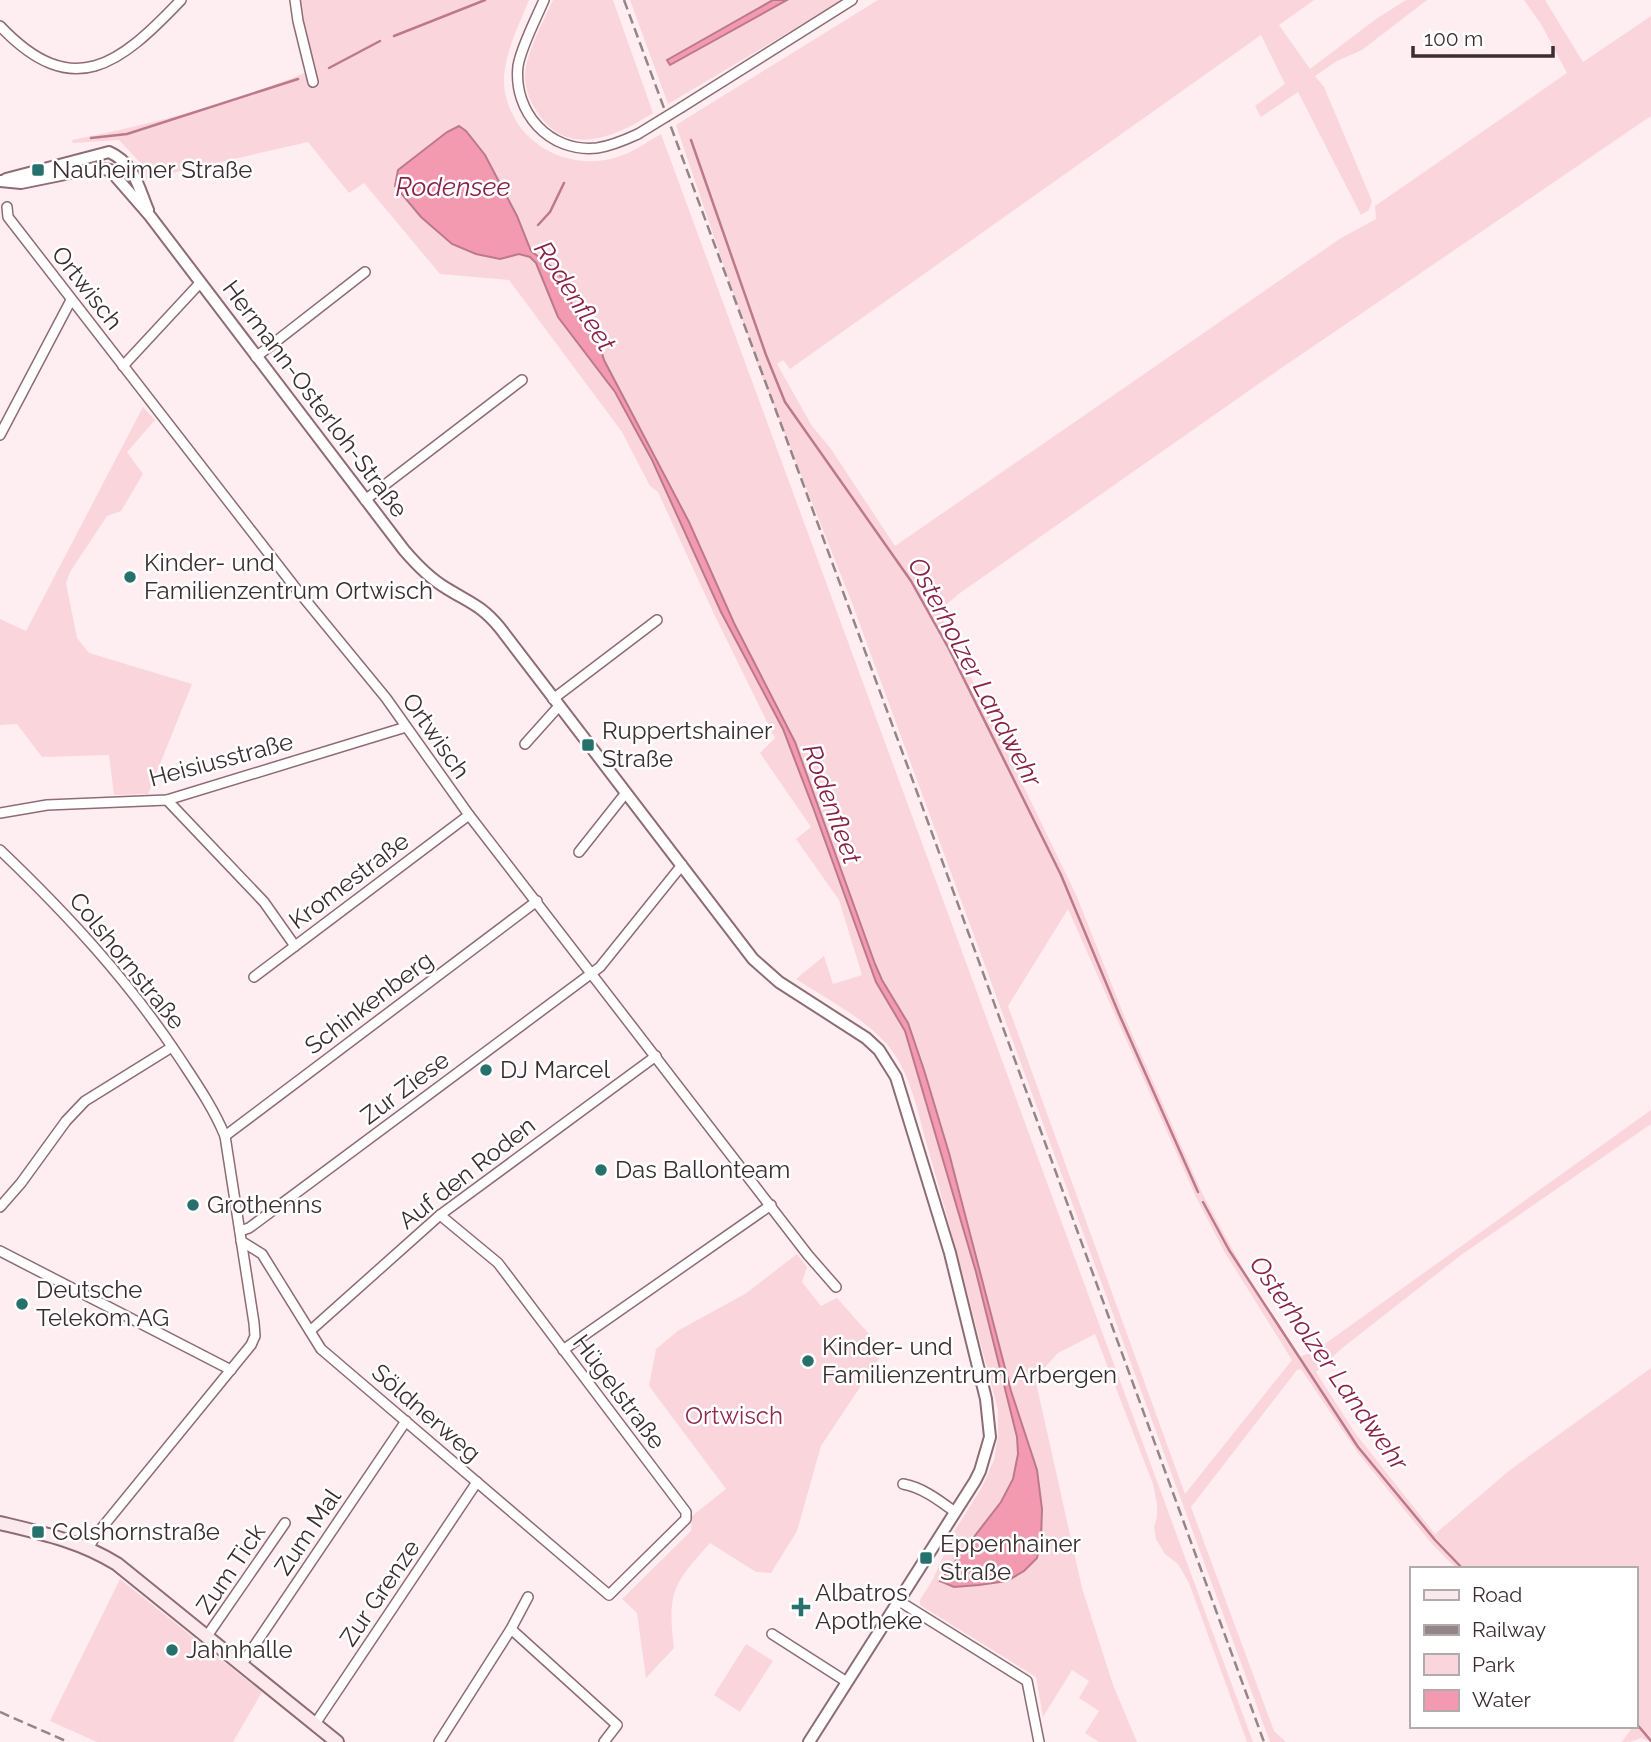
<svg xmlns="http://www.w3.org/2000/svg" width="1651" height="1742" font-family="Raleway,sans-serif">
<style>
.green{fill:#fad5dc;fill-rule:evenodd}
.water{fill:#f39ab0;stroke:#bc798a;stroke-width:2}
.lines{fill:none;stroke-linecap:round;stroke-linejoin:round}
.stream{stroke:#bc798a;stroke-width:2.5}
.minor-casing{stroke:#8e6c74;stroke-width:12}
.tertiary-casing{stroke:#8e6c74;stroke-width:14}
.secondary-casing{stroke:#8e6c74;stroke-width:16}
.minor{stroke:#fff;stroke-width:9}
.tertiary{stroke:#fff;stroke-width:10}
.secondary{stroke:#fbe9ed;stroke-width:12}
.rail{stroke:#948588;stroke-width:2.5;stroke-dasharray:10 5;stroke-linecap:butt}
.minor-bridge-casing{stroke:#8e6c74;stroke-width:12;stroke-linecap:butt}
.minor-bridge{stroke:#fff;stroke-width:9}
.poi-dot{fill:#27716c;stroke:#fff;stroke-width:2.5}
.labels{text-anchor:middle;stroke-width:5;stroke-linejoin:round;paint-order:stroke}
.poi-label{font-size:24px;fill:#3b2d30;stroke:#fff;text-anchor:start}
.street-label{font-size:24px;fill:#3b2d30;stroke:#fff}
.park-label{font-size:24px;fill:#90294c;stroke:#fff}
.water-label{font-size:26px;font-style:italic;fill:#892247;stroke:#fff}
</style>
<rect width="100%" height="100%" fill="#feeef1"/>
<g class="green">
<path d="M293 0H529C519 25 506 50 504 77 503 95 510 113 521 128 546 160 591 170 628 153 639 148 650 140 661 134L1253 1742H1247L1189 1583 1178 1564 1165 1554 1156 1539 1154 1527 1157 1517V1504L1153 1484 1095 1334 1058 1353 1035 1378 1082 1588 1113 1685 1137 1742H1099L1085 1733 1099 1711 1079 1698 1089 1681 1072 1670 1043 1717 1036 1677 920 1605V1600L933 1579 955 1530 982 1487 994 1460 998 1436V1410C975 1324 954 1238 929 1152 919 1118 912 1076 890 1048 868 1020 825 998 796 979L824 956 833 984 862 975 839 900 796 839 811 827 760 753 775 738 714 614 658 492 650 486 622 432 509 280 440 274 364 183 349 193 308 142 146 179 145 168 119 140 73 143 72 140C152 124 234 103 309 71ZM540 257 557 271 566 283 572 305 578 317 590 328 598 340 604 360 689 522 734 623 795 742 875 964C882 980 892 994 901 1010 910 1028 917 1050 924 1070 965 1189 987 1315 1025 1435L1017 1437 976 1272 905 1031 876 982 814 810 783 729 721 612 679 518 627 413 599 370 558 317 536 264Z"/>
<path d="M553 0H613L653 113C618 135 570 159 539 115 531 103 525 91 525 75 527 50 543 23 553 0Z"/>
<polygon points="630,0 772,0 667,60 700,49 787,0 843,0 668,104"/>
<path d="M878 0H1314L1279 25 1310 69 1376 19 1406 0H1427L1362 50 1337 61 1315 76 1324 87 1372 201 1369 210 1361 215 1298 92 1261 117 1255 106 1285 84 1261 35 790 369 783 360 777 364 812 426 831 449 895 546 1341 238 1376 219 1375 206 1567 73 1541 24 1524 0H1545L1583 62 1651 16V116L1280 369 960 593 939 611 1077 897 1125 1018 1202 1193 1253 1287 1299 1357 1315 1351 1651 1110V1124L1461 1255 1341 1349 1316 1372 1355 1433 1435 1534 1510 1470 1651 1368V1742L1641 1738 1630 1742H1622L1633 1726H1635V1569H1457L1432 1544 1358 1453 1301 1369 1297 1370 1191 1507 1274 1731 1286 1742H1270L852 603 759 369 676 125ZM1068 909 1196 1197 1224 1251 1292 1360 1185 1494 1008 1006Z"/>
<polygon points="143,407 155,420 127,452 143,474 121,511 107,516 70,572 66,583 77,638 89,653 192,684 148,794 114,795 109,755 42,757 17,724 0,725 0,619 26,631"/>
<path d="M797 1254 807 1267 802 1282 821 1306 837 1298 884 1351 821 1446 797 1531 771 1573 756 1572 710 1543C673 1584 667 1592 674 1648L646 1678 637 1613 622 1599 691 1531 692 1516 726 1489 649 1386 656 1349 679 1330 745 1294Z"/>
<polygon points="120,1579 262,1692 233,1742 97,1742 50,1721"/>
<polygon points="746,1644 773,1661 740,1712 714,1695"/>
</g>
<g class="water">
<polygon points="773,0 787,0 670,65 667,60"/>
<polygon points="459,126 466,131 485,155 517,216 531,251 557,271 566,283 572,305 578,317 591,328 598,340 604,360 689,522 734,623 795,742 875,964 882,980 908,1023 924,1070 949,1153 1011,1391 1037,1470 1042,1509 1041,1540 1037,1558 1024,1571 1007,1581 979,1585 954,1587 940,1581 1001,1502 1013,1479 1018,1454 1017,1437 976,1272 905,1031 876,982 814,810 783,729 721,612 652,460 615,392 558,317 536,263 530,257 519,254 500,259 476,254 452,244 421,217 395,186 398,170 447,132"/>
</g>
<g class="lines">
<g class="stream">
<polyline points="394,36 485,0"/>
<polyline points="329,68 380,41"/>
<polyline points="91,138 127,134 298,79"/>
<polyline points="691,140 766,355 785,402 911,581 949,649 1061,875 1119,1014 1198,1192"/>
<polyline points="538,225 550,212 564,183"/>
<polyline points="1203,1202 1229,1250 1358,1447 1435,1540 1463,1569"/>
<polyline points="1635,1722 1651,1741"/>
</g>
<g class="minor-casing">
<g id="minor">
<polyline points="295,0 298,21 313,82"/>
<path d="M544 0C536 19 521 47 518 66 513 112 549 153 597 148 611 146 625 140 638 134"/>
<path d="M0 26C73 103 120 64 181 0"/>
<polyline points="682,107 852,0"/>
<polyline points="7,207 8,217 294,586 386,698 469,815 808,1255 836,1287"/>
<polyline points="256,357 365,272"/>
<polyline points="123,366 200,283"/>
<polyline points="0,435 71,300"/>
<polyline points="365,500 522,380"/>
<polyline points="553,699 657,620"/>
<polyline points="525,744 559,706"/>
<polyline points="167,800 264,902 295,946"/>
<polyline points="0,813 47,805 167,800 406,727"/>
<path d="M0 850C67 914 128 980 179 1057 196 1083 213 1107 225 1136L254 1323 255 1336 251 1345 96 1535 89 1547"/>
<polyline points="579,852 625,794"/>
<polyline points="254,977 469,815"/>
<polyline points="225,1136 537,901"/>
<polyline points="0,1207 21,1183 66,1121 85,1101 172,1047"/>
<polyline points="240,1231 249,1228 600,967 682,865"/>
<polyline points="241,1241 262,1254 321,1349 609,1595 686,1519 686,1512 498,1263 440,1215"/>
<polyline points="0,1251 231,1370"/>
<polyline points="310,1331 440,1215 656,1056"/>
<polyline points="563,1350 771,1205"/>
<path d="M903 1484C922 1487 940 1501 955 1512"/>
<polyline points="528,1597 511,1629 617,1725 604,1742"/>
<polyline points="899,1601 1027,1681 1039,1742"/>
<polyline points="772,1634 847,1682"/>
<polyline points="207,1636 285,1523"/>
<polyline points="242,1664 406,1421"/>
<polyline points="315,1724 477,1482"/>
<polyline points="439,1742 511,1629"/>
</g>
</g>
<g class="tertiary-casing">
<g id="tertiary">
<path d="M6 179 109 152C134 163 138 186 148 210"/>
<path d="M0 181 21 183 95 168 110 170 150 216 404 550C416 564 429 578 446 588 470 603 481 605 500 628L753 959 779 982 866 1038 879 1050 896 1077 950 1253 986 1399 990 1437 980 1471 975 1481 809 1742"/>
</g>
</g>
<g class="secondary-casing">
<path id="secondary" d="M0 1523C42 1533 80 1541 117 1564L337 1742"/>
</g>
<use href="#minor" class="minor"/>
<use href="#tertiary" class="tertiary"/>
<use href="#secondary" class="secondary"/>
<g class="rail">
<polyline points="624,0 906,762 1264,1742"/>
<polyline points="0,1712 68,1742"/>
</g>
<g class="minor-bridge-casing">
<polyline id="minor-bridge" points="638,134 682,107"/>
</g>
<use href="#minor-bridge" class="minor-bridge"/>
</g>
<g class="poi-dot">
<rect x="31" y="163" width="14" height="14" rx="3.5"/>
<circle cx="130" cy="577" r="7"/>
<rect x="581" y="738" width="14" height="14" rx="3.5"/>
<circle cx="486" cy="1070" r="7"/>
<circle cx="601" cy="1170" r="7"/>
<circle cx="193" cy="1205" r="7"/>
<circle cx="22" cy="1304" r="7"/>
<circle cx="808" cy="1361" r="7"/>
<rect x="31" y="1525" width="14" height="14" rx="3.5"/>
<rect x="919" y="1551" width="14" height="14" rx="3.5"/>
<path d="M797.5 1596.5h7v7h7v7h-7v7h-7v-7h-7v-7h7z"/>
<circle cx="172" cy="1650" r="7"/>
</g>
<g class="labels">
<g class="poi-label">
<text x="52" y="178">Nauheimer Straße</text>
<text x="144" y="571">Kinder- und<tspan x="144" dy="28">Familienzentrum Ortwisch</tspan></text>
<text x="602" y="739">Ruppertshainer<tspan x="602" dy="28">Straße</tspan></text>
<text x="500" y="1078">DJ Marcel</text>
<text x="615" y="1178">Das Ballonteam</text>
<text x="207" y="1213">Grothenns</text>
<text x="36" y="1298">Deutsche<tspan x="36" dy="28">Telekom AG</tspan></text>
<text x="822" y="1355">Kinder- und<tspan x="822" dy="28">Familienzentrum Arbergen</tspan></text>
<text x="52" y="1540">Colshornstraße</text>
<text x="940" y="1552">Eppenhainer<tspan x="940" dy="28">Straße</tspan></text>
<text x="815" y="1601">Albatros<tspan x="815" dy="28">Apotheke</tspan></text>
<text x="186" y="1658">Jahnhalle</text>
</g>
<g class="street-label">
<text transform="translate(87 288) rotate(52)" y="8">Ortwisch</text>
<text transform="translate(315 399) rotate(53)" y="8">Hermann-Osterloh-Straße</text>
<text transform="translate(436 736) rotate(55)" y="8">Ortwisch</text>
<text transform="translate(221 760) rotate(-15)" y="8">Heisiusstraße</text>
<text transform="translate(349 881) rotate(-37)" y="8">Kromestraße</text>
<text transform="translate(127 961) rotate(51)" y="8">Colshornstraße</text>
<text transform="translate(369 1003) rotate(-37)" y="8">Schinkenberg</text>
<text transform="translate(405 1088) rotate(-37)" y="8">Zur Ziese</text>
<text transform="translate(467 1173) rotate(-38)" y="8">Auf den Roden</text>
<text transform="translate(619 1392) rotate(53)" y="8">Hügelstraße</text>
<text transform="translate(426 1413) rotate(41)" y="8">Söldnerweg</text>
<text transform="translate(308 1532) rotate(-56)" y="8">Zum Mal</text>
<text transform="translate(231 1569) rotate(-56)" y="8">Zum Tick</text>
<text transform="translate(380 1593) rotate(-56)" y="8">Zur Grenze</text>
</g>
<g class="park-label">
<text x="734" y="1424">Ortwisch</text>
</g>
<g class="water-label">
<text x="453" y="196">Rodensee</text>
<text transform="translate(575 296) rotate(57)" y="9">Rodenfleet</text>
<text transform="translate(975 672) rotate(62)" y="9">Osterholzer Landwehr</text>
<text transform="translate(832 804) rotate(70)" y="9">Rodenfleet</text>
<text transform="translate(1329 1363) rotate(55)" y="9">Osterholzer Landwehr</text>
</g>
</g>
<rect x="1410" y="1567" width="228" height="161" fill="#ffffff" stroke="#b1abac" stroke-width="2"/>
<rect x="1424" y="1590" width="35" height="10" fill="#fbe9ed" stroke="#b1abac" stroke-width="2"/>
<text x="1472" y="1602" font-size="21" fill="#3b2d30">Road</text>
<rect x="1424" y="1625" width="35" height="10" fill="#948588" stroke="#b1abac" stroke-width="2"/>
<text x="1472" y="1637" font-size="21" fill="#3b2d30">Railway</text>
<rect x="1424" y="1654" width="35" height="21" fill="#fad5dc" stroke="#b1abac" stroke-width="2"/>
<text x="1472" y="1672" font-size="21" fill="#3b2d30">Park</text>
<rect x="1424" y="1690" width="35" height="21" fill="#f39ab0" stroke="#b1abac" stroke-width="2"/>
<text x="1472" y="1707" font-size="21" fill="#3b2d30">Water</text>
<path d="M1413 46v10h140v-10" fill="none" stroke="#3b2d30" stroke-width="3.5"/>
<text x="1424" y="46" font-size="21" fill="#3b2d30" stroke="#ffffff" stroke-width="5" paint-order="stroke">100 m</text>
</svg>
